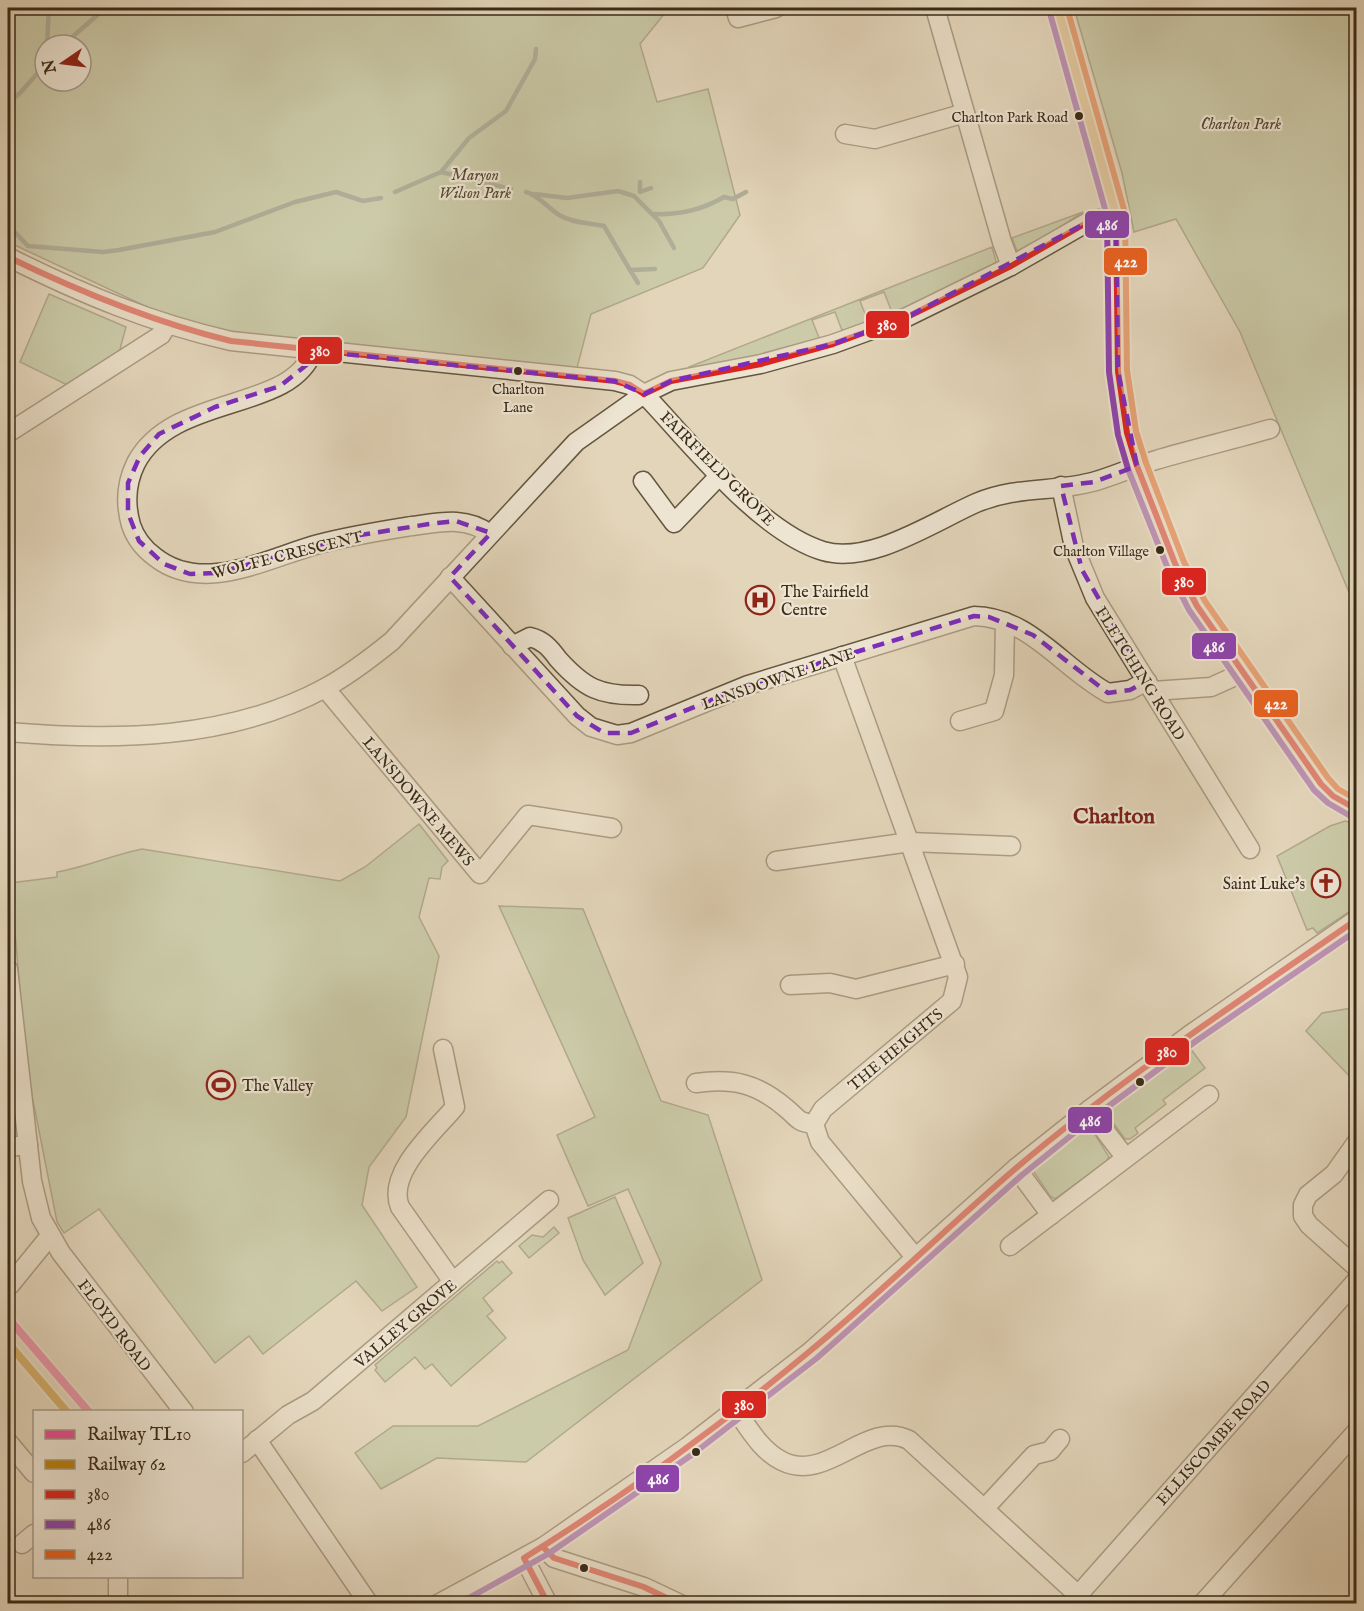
<svg xmlns="http://www.w3.org/2000/svg" width="1364" height="1611" font-family="'IM FELL English',serif">
<style>
.green{fill:#afbe94;stroke:#747455;stroke-width:1.5;fill-rule:evenodd}
.lines{fill:none;stroke-linecap:round;stroke-linejoin:round}
.stream{stroke:#718073;stroke-width:4.5}
.minor-casing{stroke:#64563f;stroke-width:21}
.major-casing{stroke:#3a2b16;stroke-width:26}
.minor{stroke:#ede4d2;stroke-width:18}
.major{stroke:#e2ba7d;stroke-width:22}
.bus-1-casing{stroke:#ede4d2;stroke-width:10}
.bus-2-casing{stroke:#ede4d2;stroke-width:10}
.bus-3-casing{stroke:#ede4d2;stroke-width:10}
.bus-1{stroke:#dc241f;stroke-width:6}
.bus-2{stroke:#8e44ad;stroke-width:6}
.bus-3{stroke:#e96221;stroke-width:6}
.rail-1-casing{stroke:#ede4d2;stroke-width:12}
.rail-2-casing{stroke:#ede4d2;stroke-width:12}
.rail-1{stroke:#ee4b95;stroke-width:8}
.rail-2{stroke:#be8107;stroke-width:8}
.marked{fill:none;stroke:#7b2cbf;stroke-width:4.5;stroke-dasharray:12 8;stroke-linejoin:round}
.bus-dot{fill:#3a2b16;stroke:#ede4d2;stroke-width:2}
.labels{text-anchor:middle;stroke-width:4.5;stroke-linejoin:round;paint-order:stroke}
.bus-label{font-size:14px;fill:#3a2b16;stroke:#ede4d2;text-anchor:end}
.park-label{font-size:16px;font-style:italic;fill:#51482f;stroke:#ede4d2}
.street-label{font-size:16px;fill:#3a2b16;stroke:#ede4d2}
.poi-label{font-size:16px;fill:#3a2b16;stroke:#ede4d2;text-anchor:start}
.district-label{font-size:22px;font-weight:bold;fill:#7a1f14;stroke:#ede4d2}
.line-badge{stroke:#ede4d2;stroke-width:2}
.badge-label{font-size:16px;text-anchor:middle;font-weight:bold;fill:#fff}
</style>
<rect width="100%" height="100%" fill="#e3d5ba"/>
<filter id="stains"><feTurbulence type="fractalNoise" baseFrequency=".00333" numOctaves="4"/><feColorMatrix values="0 0 0 0 .2 0 0 0 0 .09 0 0 0 0 .02 0 0 0 .5 -.17"/></filter>
<radialGradient id="worn" r=".72"><stop offset=".6" stop-color="#630" stop-opacity="0"/><stop offset="1" stop-color="#630" stop-opacity=".3"/></radialGradient>
<g class="green">
<path d="M8 8H669L640 44 657 102 708 89 740 215 703 268 591 314 577 368 272 339 188 326 8 242ZM45 45H81V81H45Z"/>
<polygon points="1074,8 1356,8 1356,609 1240,332 1176,219 1134,232 1122,173"/>
<polygon points="1083,212 1027,249 1017,251 1012,238"/>
<polygon points="992,247 997,265 893,315 884,292 860,301 869,324 843,333 835,312 812,320 820,340 690,372 689,367"/>
<polygon points="49,294 126,327 119,353 67,385 20,362"/>
<polygon points="1345,821 1356,824 1356,907 1317,933 1313,928 1307,930 1277,856 1330,826"/>
<path d="M419 824 448 861 442 867 440 879 429 878 419 917 439 956 406 1117 369 1167 362 1205 417 1287 382 1311 356 1281 263 1354 249 1336 215 1363 99 1209 64 1233 57 1222 26 1065 11 883 57 877V872C87 867 112 855 142 849L340 881 365 867Z"/>
<polygon points="499,906 583,909 661,1101 708,1115 762,1280 526,1462 437,1458 381,1489 355,1453 393,1426 478,1426 628,1350 661,1263 628,1189 588,1206 557,1135 595,1117"/>
<polygon points="1356,1004 1356,1083 1306,1031 1322,1013 1352,1008"/>
<polygon points="1190,1048 1205,1068 1163,1100 1166,1104 1135,1128 1138,1133 1130,1139 1125,1139 1109,1117 1109,1111"/>
<polygon points="8,1081 15,1141 8,1142"/>
<polygon points="1087,1128 1093,1131 1109,1157 1106,1162 1055,1199 1050,1196 1032,1169 1035,1164 1080,1129"/>
<polygon points="615,1197 643,1263 605,1295 583,1260 568,1218"/>
<polygon points="554,1227 559,1233 529,1258 519,1246 532,1235 543,1237"/>
<polygon points="497,1261 499,1263 502,1261 512,1273 483,1298 493,1311 487,1316 506,1338 451,1386 432,1364 425,1369 415,1357 385,1382 375,1370 377,1368 375,1365"/>
</g>
<g class="lines">
<g class="stream">
<polyline points="47,45 49,8"/>
<polyline points="63,45 102,11"/>
<polyline points="8,103 20,93 45,65"/>
<polyline points="441,172 469,138 506,111 535,59 536,49"/>
<polyline points="640,182 640,192 651,188"/>
<polyline points="395,192 441,172 511,189"/>
<path d="M526 192C539 195 548 209 561 216 572 223 591 223 604 226L630 270 655 269"/>
<polyline points="534,194 567,198 618,191 634,196 659,221 674,248"/>
<path d="M653 214C676 215 702 210 724 197L733 199 746 192"/>
<polyline points="8,225 28,246 103,252 119,250 215,232 295,202 336,192 363,201 381,198"/>
<polyline points="630,270 638,283"/>
</g>
<g class="minor-casing">
<g id="minor">
<polyline points="735,8 738,18 776,8"/>
<polyline points="935,8 1002,242 1011,266"/>
<polyline points="845,134 875,139 965,113"/>
<path d="M8 257C80 293 151 323 231 341L615 381 630 385 644 394C691 443 758 531 823 551 870 565 933 522 976 503 1019 485 1055 493 1096 481 1116 475 1136 466 1156 460 1193 449 1232 440 1270 429"/>
<path d="M313 351C291 413 173 393 136 463 126 483 125 504 131 525 135 537 144 549 155 557 203 595 267 558 319 544 349 536 381 531 412 526 441 522 466 516 490 534"/>
<polyline points="8,433 161,335 167,325"/>
<polyline points="643,481 674,523 720,475"/>
<polyline points="1061,486 1074,547 1095,598 1250,849"/>
<path d="M450 577 577 716 591 727 617 735 631 733 748 685 974 616C1030 617 1062 668 1108 693L1130 690 1147 681"/>
<path d="M512 646 530 637C543 640 550 648 558 659 584 688 600 696 639 695"/>
<polyline points="325,688 480,874 528,815 612,828"/>
<polyline points="1153,691 1211,687 1231,678"/>
<polyline points="960,721 994,711 1004,675 1005,622"/>
<path d="M8 732C114 741 229 740 325 688 349 675 371 658 392 641L576 442 644 394 671 381 761 364 833 344 907 317 1011 266 1088 222 1116 215"/>
<polyline points="776,861 910,842 1011,846"/>
<polyline points="8,969 32,1181 41,1218 61,1253 184,1412"/>
<polyline points="790,985 830,983 856,989 955,964"/>
<path d="M443 1049 455 1107C434 1132 386 1173 400 1207L453 1282"/>
<path d="M696 1083C733 1078 757 1083 787 1109 799 1119 797 1122 814 1124L820 1142 915 1257"/>
<polyline points="1089,1110 1125,1157"/>
<polyline points="814,1124 823,1109 952,1001 958,977 842,656"/>
<polyline points="1356,1143 1334,1174 1308,1195 1303,1205 1303,1216 1309,1225 1356,1267"/>
<polyline points="8,1147 28,1145"/>
<polyline points="1016,1168 1051,1215"/>
<polyline points="1010,1246 1209,1095"/>
<polyline points="10,1285 50,1236"/>
<path d="M735 1409C748 1427 761 1451 782 1461 827 1484 866 1419 909 1440L1078 1595"/>
<polyline points="257,1440 369,1604"/>
<polyline points="8,1442 34,1473"/>
<polyline points="242,1453 288,1415 313,1401 549,1200"/>
<polyline points="984,1509 1034,1455 1050,1451 1060,1439"/>
<polyline points="22,1544 34,1534"/>
<polyline points="543,1547 554,1558 644,1587 680,1604"/>
<polyline points="524,1558 548,1604"/>
<polyline points="118,1576 118,1604"/>
<polyline points="1072,1602 1356,1281"/>
<polyline points="438,1604 543,1547 687,1447 811,1351 1016,1168 1089,1110 1191,1034 1356,920"/>
<polyline points="1202,1604 1356,1432"/>
</g>
</g>
<g class="major-casing">
<polyline id="major" points="1058,8 1116,215 1118,371 1127,433 1137,466 1176,566 1197,606 1321,784 1333,796 1356,809"/>
</g>
<use href="#minor" class="minor"/>
<use href="#major" class="major"/>
<g class="bus-1-casing">
<g id="bus-1">
<polyline points="1116,215 1118,371 1127,433 1137,466 1176,566 1197,606 1321,784 1333,796 1356,809"/>
<path d="M8 257C80 292 153 322 231 341L615 381 630 385 644 394"/>
<polyline points="644,394 671,381 761,364 833,344 907,317 1011,266 1088,222 1116,215"/>
<polyline points="543,1547 554,1558 644,1587 679,1604"/>
<path d="M548 1604 524 1558C624 1496 720 1426 810 1351 881 1293 946 1228 1015 1169 1122 1078 1241 1000 1356 920"/>
</g>
</g>
<g class="bus-2-casing">
<g id="bus-2">
<polyline points="1049,10 1107,216 1109,372 1118,435 1128,469 1168,569 1189,610 1314,790 1328,803 1352,817"/>
<polyline points="458,1604 548,1554 693,1454 817,1358 1022,1175 1094,1117 1196,1041 1356,931"/>
</g>
</g>
<g class="bus-3-casing">
<polyline id="bus-3" points="1067,8 1125,213 1127,370 1136,431 1146,463 1184,562 1205,601 1328,778 1338,789 1356,799"/>
</g>
<use href="#bus-1" class="bus-1"/>
<use href="#bus-2" class="bus-2"/>
<use href="#bus-3" class="bus-3"/>
<g class="rail-1-casing">
<polyline id="rail-1" points="8,1318 89,1412"/>
</g>
<g class="rail-2-casing">
<polyline id="rail-2" points="8,1343 67,1412"/>
</g>
<use href="#rail-1" class="rail-1"/>
<use href="#rail-2" class="rail-2"/>
</g>
<path d="M0 0H1364V1611H0ZM1116 215 1118 371 1137 466 1094 482 1061 486 1082 570 1147 681 1130 690 1108 693 1033 635 989 617 974 616 748 685 631 733H604L577 716 450 577 491 533 456 521 429 524 348 537 217 573 190 574 164 564 139 541 128 513V483L140 456 159 434 215 407 280 386 309 363 313 351 615 381 644 394 671 381 833 344 907 317 1088 222Z" fill="#e3d5ba" fill-opacity=".55" fill-rule="evenodd"/>
<path class="marked" d="M1116 215 1118 371 1137 466 1094 482 1061 486 1082 570 1147 681 1130 690 1108 693 1033 635 989 617 974 616 748 685 631 733H604L577 716 450 577 491 533 456 521 429 524 348 537 217 573 190 574 164 564 139 541 128 513V483L140 456 159 434 215 407 280 386 309 363 313 351 615 381 644 394 671 381 833 344 907 317 1088 222Z"/>
<defs>
<g id="hospital-ring" transform="scale(1.5)"><circle r="9.5" fill="#ede4d2" stroke="#8f2418" stroke-width="1.5"/><path d="M-5-5h3v3.5h4V-5h3V5h-3V1.5h-4V5h-3Z" fill="#8f2418"/></g>
<g id="church-ring" transform="scale(1.5)"><circle r="9.5" fill="#ede4d2" stroke="#8f2418" stroke-width="1.5"/><path d="M-1.2-6h2.4v3.5h3.3v2.4h-3.3V6h-2.4V-.1h-3.3v-2.4h3.3Z" fill="#8f2418"/></g>
<g id="stadium-ring" transform="scale(1.5)"><circle r="9.5" fill="#ede4d2" stroke="#8f2418" stroke-width="1.5"/><path d="M0-5a6.5 5 0 1 0 0 10a6.5 5 0 1 0 0-10ZM-3.5-1.8h7v3.6h-7Z" fill="#8f2418"/></g>
</defs>
<g fill-rule="evenodd">
<use href="#hospital-ring" x="760" y="600"/>
<use href="#church-ring" x="1326" y="883"/>
<use href="#stadium-ring" x="221" y="1085"/>
</g>
<g class="bus-dot">
<circle cx="1079" cy="116" r="5"/>
<circle cx="518" cy="371" r="5"/>
<circle cx="1160" cy="550" r="5"/>
<circle cx="1140" cy="1082" r="5"/>
<circle cx="696" cy="1452" r="5"/>
<circle cx="584" cy="1568" r="5"/>
</g>
<g class="labels">
<g class="bus-label">
<text x="1068" y="122">Charlton Park Road</text>
<text x="518" y="394" text-anchor="middle">Charlton<tspan x="518" dy="18">Lane</tspan></text>
<text x="1149" y="556">Charlton Village</text>
</g>
<g class="park-label">
<text x="1241" y="129">Charlton Park</text>
<text x="475" y="180">Maryon<tspan x="475" dy="18">Wilson Park</tspan></text>
</g>
<g class="street-label">
<text transform="translate(718 468) rotate(45)" y="6">FAIRFIELD GROVE</text>
<text transform="translate(287 554) rotate(-14)" y="6">WOLFE CRESCENT</text>
<text transform="translate(1141 673) rotate(58)" y="6">FLETCHING ROAD</text>
<text transform="translate(778 678) rotate(-19)" y="6">LANSDOWNE LANE</text>
<text transform="translate(419 801) rotate(50)" y="6">LANSDOWNE MEWS</text>
<text transform="translate(895 1049) rotate(-40)" y="6">THE HEIGHTS</text>
<text transform="translate(405 1323) rotate(-40)" y="6">VALLEY GROVE</text>
<text transform="translate(115 1325) rotate(53)" y="6">FLOYD ROAD</text>
<text transform="translate(1213 1442) rotate(-48)" y="6">ELLISCOMBE ROAD</text>
</g>
<g class="poi-label">
<text x="781" y="597">The Fairfield<tspan x="781" dy="18">Centre</tspan></text>
<text x="1305" y="889" text-anchor="end">Saint Luke's</text>
<text x="242" y="1091">The Valley</text>
</g>
<g class="district-label">
<text x="1114" y="823">Charlton</text>
</g>
</g>
<g class="line-badge">
<rect x="1084" y="210" width="46" height="29" rx="6" fill="#8e44ad"/>
<rect x="1103" y="247" width="45" height="29" rx="6" fill="#e96221"/>
<rect x="865" y="310" width="45" height="29" rx="6" fill="#dc241f"/>
<rect x="297" y="336" width="46" height="29" rx="6" fill="#dc241f"/>
<rect x="1161" y="567" width="46" height="29" rx="6" fill="#dc241f"/>
<rect x="1191" y="632" width="46" height="28" rx="6" fill="#8e44ad"/>
<rect x="1253" y="689" width="46" height="29" rx="6" fill="#e96221"/>
<rect x="1144" y="1037" width="46" height="29" rx="6" fill="#dc241f"/>
<rect x="1067" y="1106" width="46" height="28" rx="6" fill="#8e44ad"/>
<rect x="721" y="1390" width="46" height="29" rx="6" fill="#dc241f"/>
<rect x="635" y="1464" width="45" height="29" rx="6" fill="#8e44ad"/>
</g>
<g class="badge-label">
<text x="1107" y="230">486</text>
<text x="1126" y="267">422</text>
<text x="887" y="330">380</text>
<text x="320" y="356">380</text>
<text x="1184" y="587">380</text>
<text x="1214" y="652">486</text>
<text x="1276" y="709">422</text>
<text x="1167" y="1057">380</text>
<text x="1090" y="1126">486</text>
<text x="744" y="1410">380</text>
<text x="658" y="1484">486</text>
</g>
<rect width="1364" height="1611" fill="none" stroke="#e3d5ba" stroke-width="30"/>
<rect x="9" y="9" width="1346" height="1593" fill="none" stroke="#3a2b16" stroke-width="3"/>
<rect x="15" y="15" width="1334" height="1581" fill="none" stroke="#3a2b16" stroke-width="1.5"/>
<rect x="33" y="1410" width="210" height="168" fill="#ede4d2" stroke="#a59a87" stroke-width="1.5"/>
<rect x="45" y="1430" width="30" height="9" fill="#ee4b95" stroke="#a59a87" stroke-width="1.5"/>
<text x="87" y="1440" font-size="18" fill="#3a2b16">Railway TL10</text>
<rect x="45" y="1460" width="30" height="9" fill="#be8107" stroke="#a59a87" stroke-width="1.5"/>
<text x="87" y="1470" font-size="18" fill="#3a2b16">Railway 62</text>
<rect x="45" y="1490" width="30" height="9" fill="#dc241f" stroke="#a59a87" stroke-width="1.5"/>
<text x="87" y="1500" font-size="18" fill="#3a2b16">380</text>
<rect x="45" y="1520" width="30" height="9" fill="#8e44ad" stroke="#a59a87" stroke-width="1.5"/>
<text x="87" y="1530" font-size="18" fill="#3a2b16">486</text>
<rect x="45" y="1550" width="30" height="9" fill="#e96221" stroke="#a59a87" stroke-width="1.5"/>
<text x="87" y="1560" font-size="18" fill="#3a2b16">422</text>
<g transform="translate(63 63) rotate(256)"><circle r="28" fill="#ede4d2" stroke="#a59a87" stroke-width="1.5"/>
<path d="M0-4.5L10 22L0 15L-10 22Z" fill="#8f2418"/>
<text y="-9" font-size="16" font-weight="bold" text-anchor="middle" fill="#3a2b16">N</text>
</g>
<rect width="100%" height="100%" filter="url(#stains)"/>
<rect width="100%" height="100%" fill="url(#worn)"/>
</svg>
